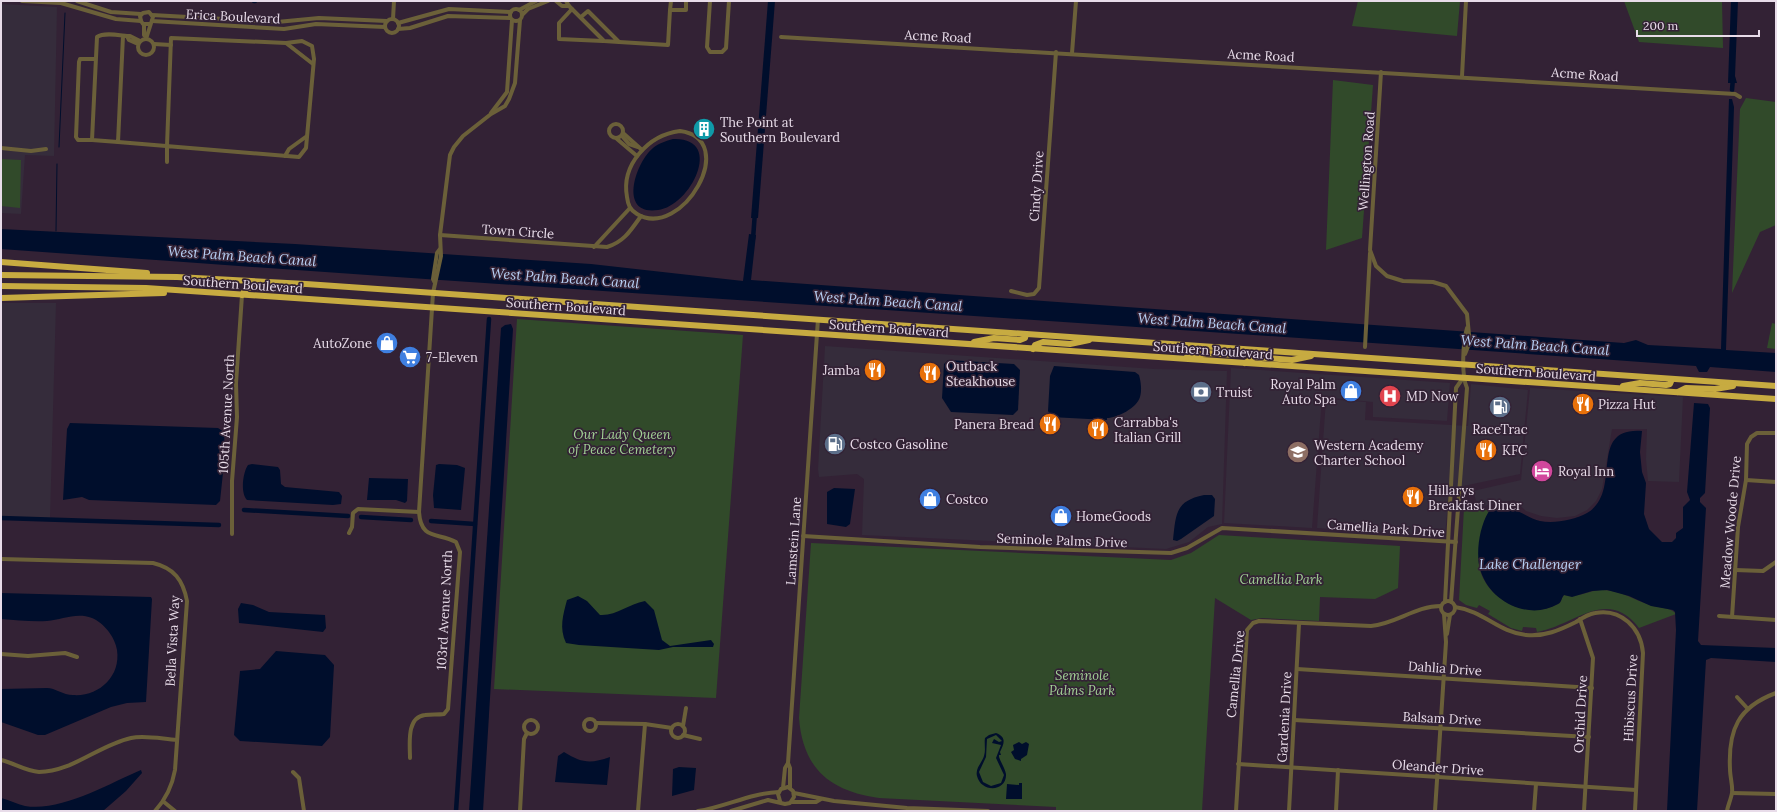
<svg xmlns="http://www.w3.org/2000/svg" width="1777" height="812" font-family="Lora,serif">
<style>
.commercial{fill:#352c3b}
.green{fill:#314a2a}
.water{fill:#000e2c;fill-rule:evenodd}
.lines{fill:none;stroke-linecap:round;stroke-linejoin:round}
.stream{stroke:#000e2c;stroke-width:1}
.canal{stroke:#000e2c;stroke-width:4.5}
.minor{stroke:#6b6039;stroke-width:4}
.highway{stroke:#c7ab41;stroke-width:6}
.labels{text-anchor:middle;stroke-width:3.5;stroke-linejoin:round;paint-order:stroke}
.street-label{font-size:13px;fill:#e8dce9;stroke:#332235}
.poi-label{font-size:13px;fill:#e8dce9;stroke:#332235;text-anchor:start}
.park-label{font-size:13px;font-style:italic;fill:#a2d195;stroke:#332235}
.water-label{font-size:14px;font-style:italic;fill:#b9d2f7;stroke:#332235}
</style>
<rect width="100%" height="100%" fill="#332235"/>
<g class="commercial">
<polygon points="1,4 57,7 54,156 25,155 21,214 1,213"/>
<polygon points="1,303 56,303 50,518 1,517"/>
<polygon points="825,346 1154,369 1227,371 1222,524 1208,527 1189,542 1166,549 862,535 864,479 857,474 819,477 818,469"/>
<polygon points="1231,368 1450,383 1447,421 1373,417 1373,402 1322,397 1312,528 1224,523"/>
<polygon points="1471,384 1528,390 1520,474 1449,489 1445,537 1317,528 1326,399 1366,402 1365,420 1468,426"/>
<polygon points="1530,388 1683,397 1679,482 1648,481 1646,459 1647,429 1612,429 1602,489 1596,501 1587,510 1575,516 1557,518 1541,516 1526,511 1514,500 1478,507 1473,491 1521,480"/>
</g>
<g class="green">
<polygon points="1358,1 1460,1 1457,36 1352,26"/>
<polygon points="1624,1 1722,1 1723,48 1639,42"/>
<polygon points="1333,80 1373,85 1362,238 1326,250"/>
<polygon points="1746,98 1776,102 1776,225 1760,232 1732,293 1740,109"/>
<polygon points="1,159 21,160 20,208 1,206"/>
<polygon points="517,319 743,335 716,698 494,689"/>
<polygon points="1772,323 1776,324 1776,349 1767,348"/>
<path d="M1464 508 1490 510C1484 518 1482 530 1481 540 1480 550 1477 560 1480 570 1489 601 1529 620 1558 604 1562 602 1561 598 1564 595 1577 598 1588 591 1600 590 1619 589 1634 600 1650 605 1658 608 1671 607 1676 614L1639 628C1607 586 1574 626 1537 632L1536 628 1523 627 1522 631 1511 628 1488 614 1490 611 1479 605 1477 608 1466 605 1459 600Z"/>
<path d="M1219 535 1400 546 1398 588 1375 599 1320 597 1319 621 1262 618 1251 620 1215 598 1202 811H1056V807L879 798C830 791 803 769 799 718L811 543 1171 560 1191 553Z"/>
</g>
<g class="water">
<polygon points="768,1 775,1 758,218 751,218"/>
<polygon points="1731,1 1738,1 1735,76 1737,83 1728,83"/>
<path d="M1729 99H1732L1734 107 1726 350 1776 353V372L1710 367 1707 372H1699L1696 366C1131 325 566 290 1 249V229L295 244 591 264 743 281 749 234 756 235 751 280 1624 343 1636 340 1648 345 1721 349Z"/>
<path d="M673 139C725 137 691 206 658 210 618 216 635 163 653 148 659 143 666 141 673 139Z"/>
<polygon points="511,324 513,329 483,811 469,811 501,328 505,325"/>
<polygon points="948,360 1014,364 1020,370 1018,410 1013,415 951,412 942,398 944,364"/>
<path d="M1054 366 1135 372 1139 375C1141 382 1142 391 1140 397 1137 408 1117 418 1107 418V420L1051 417 1048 411 1050 376Z"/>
<path d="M1694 403 1708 404 1710 408 1705 493 1700 498V502L1706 508 1698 641 1701 645 1776 648V662L1711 658 1706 660 1697 811H1667L1676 630 1675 612 1673 610 1651 606 1629 596 1607 590 1592 591 1572 597 1564 595C1561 598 1562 602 1558 604 1529 621 1491 602 1481 572 1475 556 1479 528 1488 513 1499 494 1525 518 1540 521 1554 524 1574 520 1587 513 1624 492 1586 427 1642 431L1640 452 1642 472 1646 483 1644 514 1649 529 1662 542H1672L1676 538V533L1683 528V507L1690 500 1687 492Z"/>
<polygon points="70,423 218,428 224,432 225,454 220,501 216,505 89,500 82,497 63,500 67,429"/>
<path d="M252 464 278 467 280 470 281 484 285 487 339 492 342 496 341 504 333 505 247 500C240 493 243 472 248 465Z"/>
<polygon points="439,464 457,465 465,468 461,510 434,508 433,495 436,465"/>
<polygon points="369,478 408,479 407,501 405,503 396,500 367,500"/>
<polygon points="834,488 855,489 850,524 846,527 827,524 827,492"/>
<path d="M1204 495H1212L1215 499 1214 516 1181 539 1177 541 1173 540C1176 514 1175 501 1204 495Z"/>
<path d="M1 593 151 597 152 599 146 702 127 703 111 707 45 735H38L1 722V689C16 689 31 688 47 688 55 688 63 695 73 695 98 697 121 677 117 650 115 637 104 623 92 618 76 612 62 620 47 621 32 622 16 620 1 619Z"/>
<path d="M578 596 587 601 600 615C617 616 628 604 645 601L654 610 662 640 670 646 711 640 714 644 713 647H673L659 650 579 645 566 643C559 628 563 615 567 600Z"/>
<polygon points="241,603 253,605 269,612 325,615 326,628 323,632 239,623 238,609"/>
<polygon points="276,651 325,655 334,665 330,737 322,746 240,741 234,735 240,671 260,669"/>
<path d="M996 733C1007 737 1004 744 1000 752L1001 755H999V757C1001 763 1005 768 1006 774 1007 792 981 793 977 776 975 768 982 763 984 756 986 750 984 744 985 738L989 735ZM996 735 1002 741 999 742 994 739 992 743 1001 745 996 758 1004 775 1001 783 991 786 983 782 979 772 986 757 987 739Z"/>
<polygon points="1019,742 1022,744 1026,742 1029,744 1027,755 1021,759 1021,761 1015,759 1011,752 1014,750 1013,745"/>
<path d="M564 752C582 763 590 764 610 757L607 785 555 782 558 756Z"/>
<polygon points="679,767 696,768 694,790 672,796 673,769"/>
<path d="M141 770 142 773 126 791 103 811H1V798C9 800 17 804 25 806 61 812 108 784 141 770Z"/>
<polygon points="1019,783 1022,783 1022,799 1006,799 1007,784 1019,785"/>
</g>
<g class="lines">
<g class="stream">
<polyline points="59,147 65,13"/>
<polyline points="56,231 57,164"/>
</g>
<g class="canal">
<polyline points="254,1 255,1"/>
<polyline points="1732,90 1733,78"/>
<polyline points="753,239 755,212"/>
<polyline points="244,510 348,516"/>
<polyline points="361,517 411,520"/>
<polyline points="1,518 219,525"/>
<polyline points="431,521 475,524"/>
<polyline points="456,811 489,319"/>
</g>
<g class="minor">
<polyline points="22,1 61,3 116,19 141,21"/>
<polyline points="77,1 111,12 141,14"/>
<polyline points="556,1 562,6 569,6"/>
<polyline points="566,1 569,6 604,41 619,42 588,11 581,17"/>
<polyline points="710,1 707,47 710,52 722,52 726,48 729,1"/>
<circle cx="516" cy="15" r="6"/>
<polyline points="572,9 559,23 559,39 603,41"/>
<polyline points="519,10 536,1"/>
<polyline points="670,10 671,1"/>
<polyline points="152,15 277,22 319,18 387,21"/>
<polyline points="522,15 528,9 548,1"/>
<polyline points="393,19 394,1"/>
<circle cx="392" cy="26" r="7"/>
<polyline points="152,21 284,29 316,24 385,27"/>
<polyline points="398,23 449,9 511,12"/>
<polyline points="144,24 144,35 146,37"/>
<polyline points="398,29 410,28 448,16 510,18"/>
<path d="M123 36 118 142 92 140 97 37C104 32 118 35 127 36"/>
<polyline points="781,37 1735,94 1740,97"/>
<circle cx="146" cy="47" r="8"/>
<polyline points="146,39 153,17 149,12 143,13 140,16 141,21 143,24 150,24"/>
<polyline points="619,42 668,45 670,10 686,10 686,1"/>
<polyline points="286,43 313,64"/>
<polyline points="138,44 129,40 127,36 130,36 140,41"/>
<polyline points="154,44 171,45"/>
<polyline points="1072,53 1076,1"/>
<polyline points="1381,72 1370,250 1376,266 1387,276 1403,281 1433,282 1446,286 1467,314 1469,335 1469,344 1465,354"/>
<polyline points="1462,76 1466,1"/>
<polyline points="491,113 507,92 512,20"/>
<circle cx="616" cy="131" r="7"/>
<path d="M680 131C741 139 682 241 637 214 630 210 628 205 627 197 621 165 648 135 680 131Z"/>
<polyline points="623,133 642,150"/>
<polyline points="622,136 629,144 638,147"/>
<polyline points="617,139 637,156"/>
<polyline points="92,140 78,140 76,137 79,62 80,59 95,59"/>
<polyline points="118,142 299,157 306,148 314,59 312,46 302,41 286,43 171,38 167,146 167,162"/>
<polyline points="1,148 31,151 46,149"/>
<polyline points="285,156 289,149 307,136"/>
<path d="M440 235 607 247C624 242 631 230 641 216"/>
<polyline points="594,247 630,208"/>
<polyline points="435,283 433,279 437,253 440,249"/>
<polyline points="1011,291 1027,295 1034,294 1039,288 1056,52"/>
<polyline points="1365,347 1370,253"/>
<polyline points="1746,480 1776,482"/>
<polyline points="349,533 352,527 353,513 358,509 419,512"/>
<polyline points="232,534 232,481 237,417 236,383 242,295"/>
<polyline points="803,536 980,547 1171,553 1187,548 1222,528 1456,542"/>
<path d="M1 559 153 563C174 568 183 580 187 601L175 770C172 787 166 799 155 811"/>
<polyline points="1735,570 1763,571 1776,562"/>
<circle cx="1448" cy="608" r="7"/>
<polyline points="1445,602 1456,388 1463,378"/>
<path d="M1451 602 1467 388C1461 375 1463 341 1467 328"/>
<path d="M1455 607C1484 611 1498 632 1526 635 1544 637 1560 630 1576 622 1582 618 1588 614 1595 613 1621 608 1641 628 1643 653L1635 811"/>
<polyline points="1719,616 1776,620"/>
<polyline points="1732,617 1738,527 1746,480 1747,444 1751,437 1757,433 1776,433"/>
<polyline points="1580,619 1593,658 1584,811"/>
<polyline points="1447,634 1450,615"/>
<polyline points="1,654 28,656 65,653 77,657"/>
<polyline points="1297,669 1592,688"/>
<polyline points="1737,697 1748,709"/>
<circle cx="590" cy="725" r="6"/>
<circle cx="531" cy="727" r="7"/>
<polyline points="1294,720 1589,737"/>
<polyline points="596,723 645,724 672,728"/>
<circle cx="678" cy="731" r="7"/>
<polyline points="683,726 686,708"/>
<polyline points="683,735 700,739"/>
<path d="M410 758C410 745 406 717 425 715 431 714 438 715 444 714L448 709 460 552 456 542C438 532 421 541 419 512L433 293 441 256 440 235 450 155 454 147 463 136 491 114 505 106 509 99 515 83 520 20"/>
<path d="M1 760C14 763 25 771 39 772 72 772 99 745 131 738 145 735 162 739 177 740"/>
<polyline points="1238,764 1636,790"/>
<polyline points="293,772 299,778 304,811"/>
<polyline points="783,788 785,768 788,763"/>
<polyline points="790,788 790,768 788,763 818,319"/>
<polyline points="794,793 834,801 907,808 988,811"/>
<polyline points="1732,793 1776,794"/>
<polyline points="164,802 175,811"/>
<polyline points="792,802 816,802 821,799"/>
<polyline points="520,811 524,739 527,733"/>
<polyline points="638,811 645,724"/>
<path d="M698 811C725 807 751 793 779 792"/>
<polyline points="731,811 768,800 785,804 790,803 794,797 793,791 788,787 781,789 778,794 780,801"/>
<path d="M1236 811 1247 630 1253 623 1259 621 1371 626C1396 624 1415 606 1441 606"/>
<polyline points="1289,811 1299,624"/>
<polyline points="1336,811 1338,770"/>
<polyline points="1435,811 1446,642 1444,614"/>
<polyline points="1534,811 1536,784"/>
<path d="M1727 811C1728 805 1731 799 1732 793 1733 786 1730 777 1730 769 1728 730 1738 707 1776 693"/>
</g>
<g class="highway">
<polyline points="1,262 147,273"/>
<polyline points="1,275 177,277 306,284 1776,386"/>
<polyline points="1,286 146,288 1776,399"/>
<polyline points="242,295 246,289 252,287 291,289 302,285"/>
<polyline points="1,298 164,293"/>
<polyline points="974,342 994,338 1020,340 1025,338 1026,334"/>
<polyline points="1033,349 1035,345 1043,342 1070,344 1089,340"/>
<polyline points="1187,357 1207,353 1235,355 1239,349"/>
<polyline points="1245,363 1255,357 1292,360 1311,356"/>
<polyline points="1623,386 1640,383 1666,385 1670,384 1672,379"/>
<polyline points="1678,392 1686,388 1715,389 1733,386"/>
</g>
</g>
<defs>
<g id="building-disc" transform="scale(1.15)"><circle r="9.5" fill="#0f9aa8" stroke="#332235"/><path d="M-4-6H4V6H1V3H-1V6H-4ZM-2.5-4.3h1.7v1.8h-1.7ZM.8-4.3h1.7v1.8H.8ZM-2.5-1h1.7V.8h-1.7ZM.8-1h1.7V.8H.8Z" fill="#fff"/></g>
<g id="shop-disc" transform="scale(1.15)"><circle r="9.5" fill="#3f7fe0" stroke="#332235"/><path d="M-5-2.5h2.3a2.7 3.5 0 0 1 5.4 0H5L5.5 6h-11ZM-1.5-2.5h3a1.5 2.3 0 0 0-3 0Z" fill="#fff"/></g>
<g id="supermarket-disc" transform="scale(1.15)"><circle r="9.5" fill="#3f7fe0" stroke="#332235"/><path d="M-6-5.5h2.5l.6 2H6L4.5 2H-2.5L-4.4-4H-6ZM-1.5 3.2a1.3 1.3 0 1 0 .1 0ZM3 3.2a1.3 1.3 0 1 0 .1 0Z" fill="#fff"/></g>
<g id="restaurant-disc" transform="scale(1.15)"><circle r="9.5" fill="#e8710a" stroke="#332235"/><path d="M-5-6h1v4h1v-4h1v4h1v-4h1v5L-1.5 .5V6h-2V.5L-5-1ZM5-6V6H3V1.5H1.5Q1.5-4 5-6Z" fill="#fff"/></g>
<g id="bank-disc" transform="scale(1.15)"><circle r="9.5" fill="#5c6f8a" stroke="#332235"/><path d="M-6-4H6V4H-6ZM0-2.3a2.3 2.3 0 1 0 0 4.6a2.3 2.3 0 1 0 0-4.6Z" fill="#fff"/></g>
<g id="hospital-disc" transform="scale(1.15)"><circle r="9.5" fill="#e0444e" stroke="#332235"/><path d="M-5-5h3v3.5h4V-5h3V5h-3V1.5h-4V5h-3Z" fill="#fff"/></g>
<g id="fuel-disc" transform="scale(1.15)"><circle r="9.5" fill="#5c6f8a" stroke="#332235"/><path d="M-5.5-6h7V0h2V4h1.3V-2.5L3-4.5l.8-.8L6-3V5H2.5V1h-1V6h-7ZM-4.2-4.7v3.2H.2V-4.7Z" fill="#fff"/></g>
<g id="school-disc" transform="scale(1.15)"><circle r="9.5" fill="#8d6e63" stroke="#332235"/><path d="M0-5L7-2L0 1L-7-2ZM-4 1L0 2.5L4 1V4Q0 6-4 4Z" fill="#fff"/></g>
<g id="hotel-disc" transform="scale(1.15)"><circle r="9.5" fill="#d1479c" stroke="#332235"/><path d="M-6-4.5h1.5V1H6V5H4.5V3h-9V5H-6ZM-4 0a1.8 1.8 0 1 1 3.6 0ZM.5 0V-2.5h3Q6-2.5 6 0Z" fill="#fff"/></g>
</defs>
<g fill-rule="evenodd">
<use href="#building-disc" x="704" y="129"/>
<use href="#shop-disc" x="387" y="343"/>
<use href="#supermarket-disc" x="410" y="357"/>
<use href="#restaurant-disc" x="875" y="370"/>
<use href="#restaurant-disc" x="930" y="373"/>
<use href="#shop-disc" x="1351" y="391"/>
<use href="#bank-disc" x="1201" y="392"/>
<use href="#hospital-disc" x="1390" y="396"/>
<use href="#restaurant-disc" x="1583" y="404"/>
<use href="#fuel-disc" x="1500" y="407"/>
<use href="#restaurant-disc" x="1050" y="424"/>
<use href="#restaurant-disc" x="1098" y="429"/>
<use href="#fuel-disc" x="835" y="444"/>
<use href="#restaurant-disc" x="1486" y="450"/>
<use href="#school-disc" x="1298" y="452"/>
<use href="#hotel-disc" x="1542" y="471"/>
<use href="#restaurant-disc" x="1413" y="497"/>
<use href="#shop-disc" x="930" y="499"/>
<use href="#shop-disc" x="1061" y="516"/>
</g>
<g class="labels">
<g class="street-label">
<text transform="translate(233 16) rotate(3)" y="5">Erica Boulevard</text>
<text transform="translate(938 36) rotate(3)" y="5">Acme Road</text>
<text transform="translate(1261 55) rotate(3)" y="5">Acme Road</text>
<text transform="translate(1585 74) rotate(4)" y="5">Acme Road</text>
<text transform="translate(1366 161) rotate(-86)" y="5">Wellington Road</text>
<text transform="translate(1036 186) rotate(-86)" y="5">Cindy Drive</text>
<text transform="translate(518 231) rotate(4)" y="5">Town Circle</text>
<text transform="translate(243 284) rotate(4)" y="5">Southern Boulevard</text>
<text transform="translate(566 306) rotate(4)" y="5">Southern Boulevard</text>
<text transform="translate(889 328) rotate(4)" y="5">Southern Boulevard</text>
<text transform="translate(1213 350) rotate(4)" y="5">Southern Boulevard</text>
<text transform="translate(1536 372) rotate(4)" y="5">Southern Boulevard</text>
<text transform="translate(226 414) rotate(-87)" y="5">105th Avenue North</text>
<text transform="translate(1730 522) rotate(-85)" y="5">Meadow Woode Drive</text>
<text transform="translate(1386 528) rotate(4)" y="5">Camellia Park Drive</text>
<text transform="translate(1062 540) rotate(2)" y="5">Seminole Palms Drive</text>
<text transform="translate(793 541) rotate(-86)" y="5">Lamstein Lane</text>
<text transform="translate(444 610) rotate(-87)" y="5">103rd Avenue North</text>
<text transform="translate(172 641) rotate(-87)" y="5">Bella Vista Way</text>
<text transform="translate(1445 668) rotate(4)" y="5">Dahlia Drive</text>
<text transform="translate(1235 674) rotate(-84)" y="5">Camellia Drive</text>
<text transform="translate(1630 698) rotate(-87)" y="5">Hibiscus Drive</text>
<text transform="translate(1580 714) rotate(-87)" y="5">Orchid Drive</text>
<text transform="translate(1284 717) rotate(-87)" y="5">Gardenia Drive</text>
<text transform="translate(1442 718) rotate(3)" y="5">Balsam Drive</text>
<text transform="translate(1438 767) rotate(4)" y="5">Oleander Drive</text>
</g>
<g class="poi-label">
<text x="720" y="127">The Point at<tspan x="720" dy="15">Southern Boulevard</tspan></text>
<text x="372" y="348" text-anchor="end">AutoZone</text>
<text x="426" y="362">7-Eleven</text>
<text x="946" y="371">Outback<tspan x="946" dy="15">Steakhouse</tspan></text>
<text x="860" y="375" text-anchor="end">Jamba</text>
<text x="1336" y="389" text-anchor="end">Royal Palm<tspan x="1336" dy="15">Auto Spa</tspan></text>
<text x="1216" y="397">Truist</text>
<text x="1406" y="401">MD Now</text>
<text x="1598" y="409">Pizza Hut</text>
<text x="1114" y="427">Carrabba's<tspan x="1114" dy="15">Italian Grill</tspan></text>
<text x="1034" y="429" text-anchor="end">Panera Bread</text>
<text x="1500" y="434" text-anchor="middle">RaceTrac</text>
<text x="850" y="449">Costco Gasoline</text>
<text x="1314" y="450">Western Academy<tspan x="1314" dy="15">Charter School</tspan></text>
<text x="1502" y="455">KFC</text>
<text x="1558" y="476">Royal Inn</text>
<text x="1428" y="495">Hillarys<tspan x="1428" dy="15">Breakfast Diner</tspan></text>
<text x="946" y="504">Costco</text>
<text x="1076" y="521">HomeGoods</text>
</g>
<g class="park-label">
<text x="622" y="439">Our Lady Queen<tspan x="622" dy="15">of Peace Cemetery</tspan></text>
<text x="1281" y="584">Camellia Park</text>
<text x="1082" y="680">Seminole<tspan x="1082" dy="15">Palms Park</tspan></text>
</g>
<g class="water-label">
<text transform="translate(242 256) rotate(4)" y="5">West Palm Beach Canal</text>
<text transform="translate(565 278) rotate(4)" y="5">West Palm Beach Canal</text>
<text transform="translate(888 301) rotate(4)" y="5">West Palm Beach Canal</text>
<text transform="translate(1212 323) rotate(4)" y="5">West Palm Beach Canal</text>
<text transform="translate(1535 345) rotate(4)" y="5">West Palm Beach Canal</text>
<text x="1530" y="569">Lake Challenger</text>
</g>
</g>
<rect width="1777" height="812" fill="none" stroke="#e8dce9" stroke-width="4"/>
<path d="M1637 30v6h122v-6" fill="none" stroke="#e8dce9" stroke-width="2"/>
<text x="1643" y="30" font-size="12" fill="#e8dce9" stroke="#332235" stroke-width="3" paint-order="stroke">200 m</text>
</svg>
